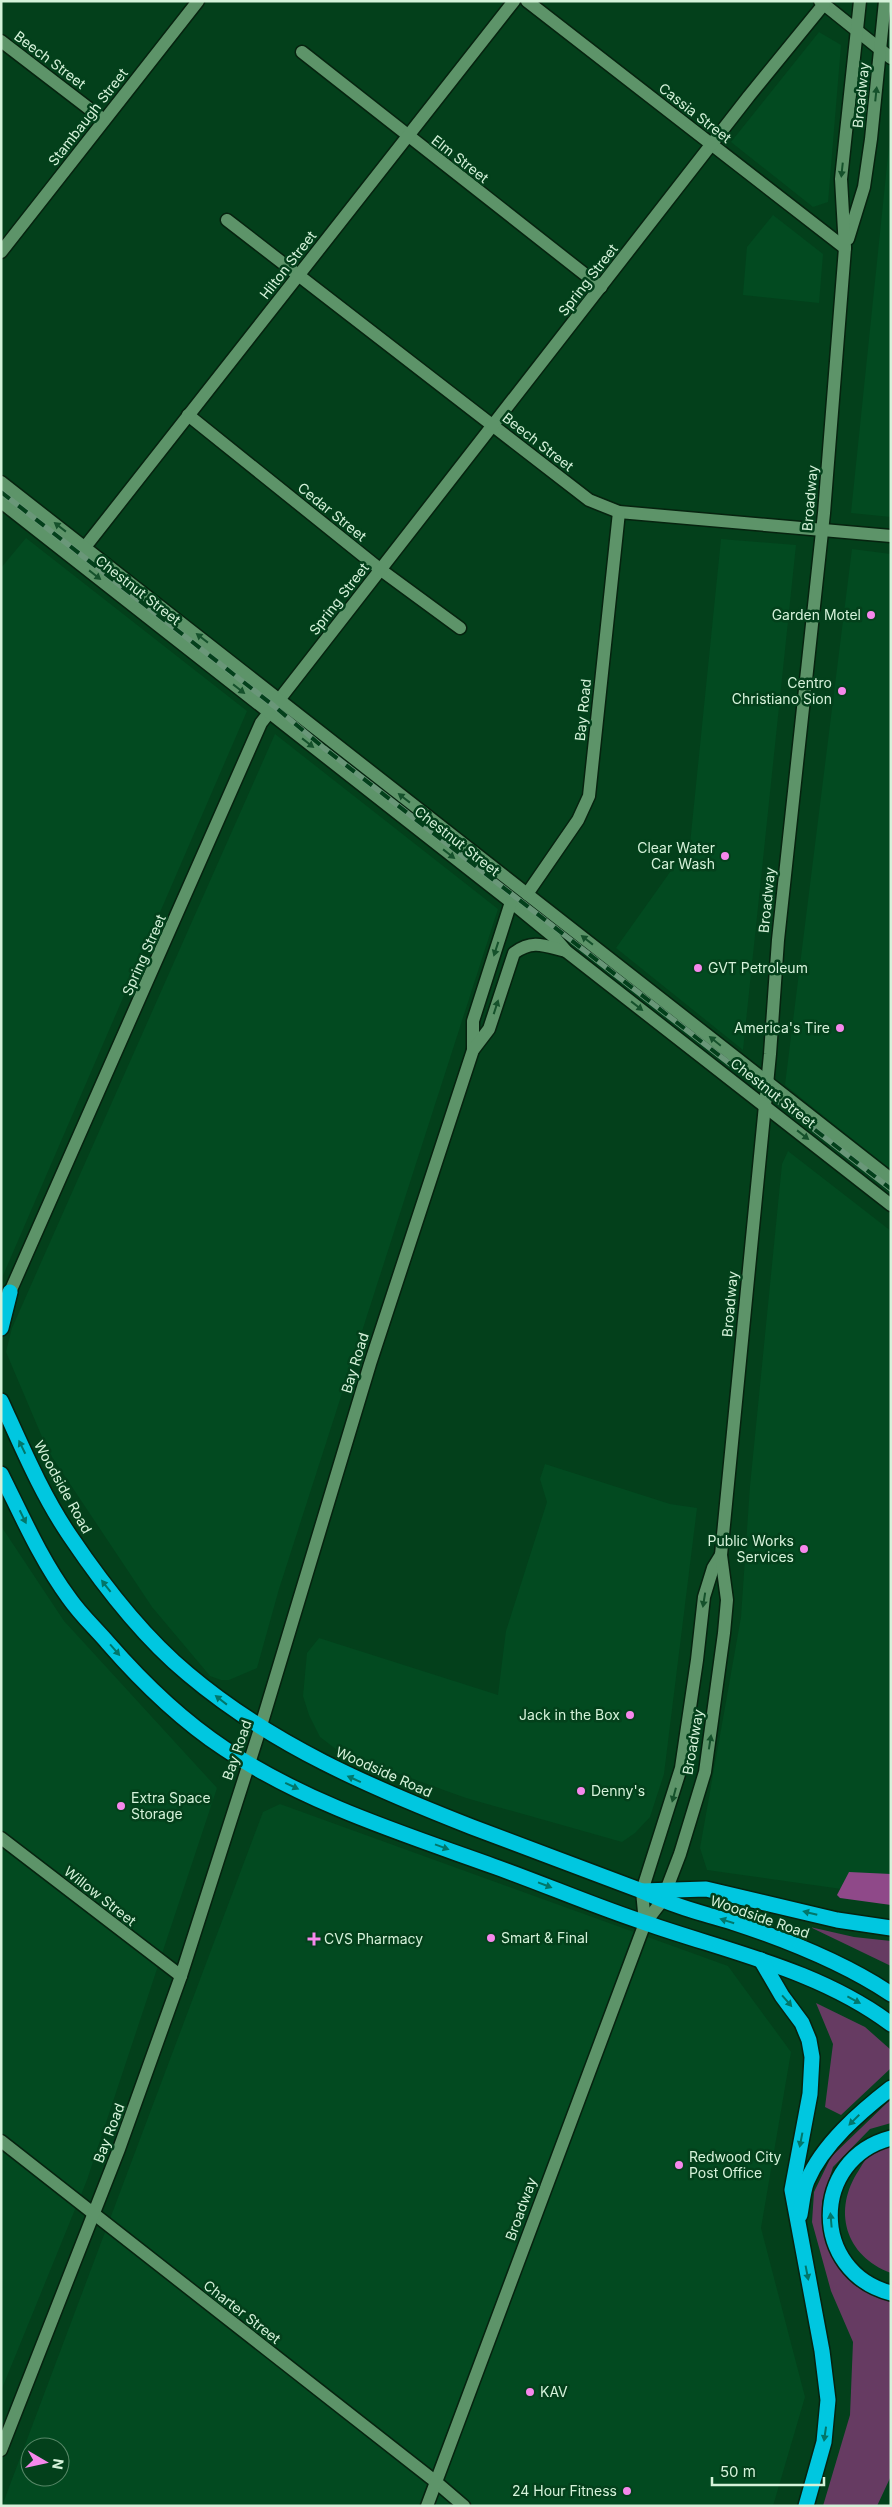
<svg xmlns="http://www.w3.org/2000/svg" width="892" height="2507" font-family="Inter,sans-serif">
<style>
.built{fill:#024a20;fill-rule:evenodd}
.green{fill:#663b62}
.forest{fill:#8f4989}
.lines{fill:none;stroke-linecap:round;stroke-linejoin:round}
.street-casing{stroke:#06230f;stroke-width:15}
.secondary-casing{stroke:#06230f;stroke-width:15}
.highway-casing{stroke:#06230f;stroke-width:18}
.street{stroke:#5d9469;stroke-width:12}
.secondary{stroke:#5d9469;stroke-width:12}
.highway{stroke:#00c7e0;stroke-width:15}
.rail-casing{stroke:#6a9779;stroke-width:5.5}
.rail{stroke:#03401b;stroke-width:4;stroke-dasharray:11;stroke-linecap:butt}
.oneway{fill:#15512b}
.oneway2{fill:#02766a}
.poi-dot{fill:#f688ec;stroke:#03401b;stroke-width:2}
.labels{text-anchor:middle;stroke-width:5;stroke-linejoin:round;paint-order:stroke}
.street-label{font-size:14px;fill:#d5f2da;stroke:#03401b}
.poi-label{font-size:14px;fill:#d5f2da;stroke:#03401b;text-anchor:end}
</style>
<rect width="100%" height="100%" fill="#03401b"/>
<g class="built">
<polygon points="819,32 841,45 828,202 813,207 731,142"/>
<polygon points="891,127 891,517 851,513"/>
<polygon points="773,215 823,254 819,303 743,295 747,247"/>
<polygon points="26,538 247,711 1,1280 1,568"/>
<polygon points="721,539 796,545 743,1050 616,948 690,844"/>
<polygon points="852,549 891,554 891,1170 785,1085"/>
<polygon points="275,734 498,909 279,1589 257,1668 229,1680 221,1680 210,1676 152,1607 48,1451 6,1352 12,1328"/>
<polygon points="788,1151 891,1231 891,1896 707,1870 700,1848 741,1617 750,1486 782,1164"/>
<polygon points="545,1464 670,1504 697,1508 664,1774 650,1817 635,1833 622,1842 466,1798 341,1753 320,1737 309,1715 303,1696 307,1653 319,1638 498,1695 506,1631 547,1502 540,1479"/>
<polygon points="1,1526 64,1621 217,1788 87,2180 1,2391"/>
<path d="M280 1804 728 1966 791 2052 761 2228 805 2397 773 2506H2L263 1812ZM30 2447H60V2477H30Z"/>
</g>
<g class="green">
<polygon points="810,1927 854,1937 891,1941 891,1966"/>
<polygon points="816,2003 865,2027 891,2050 891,2068 841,2115 825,2107 833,2044"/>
<polygon points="891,2099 891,2123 870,2129 833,2167 822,2202 832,2253 852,2279 891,2300 891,2476 877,2506 823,2506 850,2415 853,2342 831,2291 812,2222 814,2192 831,2157"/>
<path d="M891 2144V2273C845 2256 832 2210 859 2170 862 2165 866 2158 870 2155 876 2150 884 2147 891 2144Z"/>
</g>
<polygon class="forest" points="849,1872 891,1874 891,1905 840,1898 837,1895"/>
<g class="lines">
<g class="street-casing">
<g id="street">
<polyline points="527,1 845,248"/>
<polyline points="820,1 891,58"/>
<polyline points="1,41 104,120"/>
<polyline points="302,52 601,287"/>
<polyline points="227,220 589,500 619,512 891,536"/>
<polyline points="1,252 198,1"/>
<polyline points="188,415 381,570 460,628"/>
<polyline points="85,547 514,1"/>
<polyline points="527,894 578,820 589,796 619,512"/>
<polyline points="10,1292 261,723 749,96 824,4"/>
<polyline points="1,1838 181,1976"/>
<polyline points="436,2482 464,2506"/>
</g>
</g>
<g class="secondary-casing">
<g id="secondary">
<polyline points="848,239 864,187 871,139 885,1"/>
<polyline points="1,482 891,1179"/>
<polyline points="1,502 511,902 554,937 566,951 891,1205"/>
<polyline points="473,1050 473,1021 511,902"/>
<polyline points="645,1923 642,1891 681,1768 697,1660 704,1597 713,1568 721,1555"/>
<polyline points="1,2141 436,2482"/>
<path d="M1 2450 119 2149 181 1976 260 1729 370 1364 473 1050 489 1029 514 953C533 939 545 946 566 951"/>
<polyline points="427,2506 645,1923 662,1901 680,1854 705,1772 724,1633 727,1600 721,1555 770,1054 778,940 824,513 845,248 841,179 860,1"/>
</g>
</g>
<g class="highway-casing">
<g id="highway">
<polyline points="1,1328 10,1292"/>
<path d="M1 1401C22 1447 42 1495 70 1536 103 1585 142 1636 188 1674 272 1745 370 1787 472 1827 529 1848 585 1870 642 1891 671 1905 701 1913 732 1922 787 1940 843 1962 891 1994"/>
<path d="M1 1474C22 1516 41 1560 69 1598 80 1614 95 1628 108 1643 142 1682 181 1720 225 1749 306 1803 401 1833 493 1866 544 1884 594 1906 646 1923 729 1952 819 1970 891 2024"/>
<polyline points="642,1891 706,1889 837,1920 891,1928"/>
<polyline points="761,1960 782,1996 802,2023 809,2040 812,2057 810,2094 792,2190 822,2351 828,2400 824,2442 806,2506"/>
<path d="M891 2138C810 2159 810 2272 891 2293"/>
<path d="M800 2215C802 2204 803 2191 807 2181 823 2144 860 2112 891 2088"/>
</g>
</g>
<use href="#street" class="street"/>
<use href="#secondary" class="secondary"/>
<use href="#highway" class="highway"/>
<g class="rail-casing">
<polyline id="rail" points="1,492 274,706 324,748 891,1189"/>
</g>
<use href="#rail" class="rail"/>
</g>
<defs><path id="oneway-solid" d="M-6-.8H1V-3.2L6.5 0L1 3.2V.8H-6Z" transform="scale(1.25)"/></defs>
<g class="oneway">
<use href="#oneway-solid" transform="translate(876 94) rotate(-84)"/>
<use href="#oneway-solid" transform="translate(842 170) rotate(96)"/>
<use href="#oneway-solid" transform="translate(60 527) rotate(-142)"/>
<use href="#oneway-solid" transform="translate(95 575) rotate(38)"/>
<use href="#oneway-solid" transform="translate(202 638) rotate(-142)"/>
<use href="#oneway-solid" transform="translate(239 689) rotate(38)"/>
<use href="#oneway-solid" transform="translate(308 743) rotate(38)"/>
<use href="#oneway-solid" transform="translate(404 798) rotate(-142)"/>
<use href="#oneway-solid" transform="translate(449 854) rotate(38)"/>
<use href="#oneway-solid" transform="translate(587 940) rotate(-142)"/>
<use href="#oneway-solid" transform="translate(496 949) rotate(108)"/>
<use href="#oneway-solid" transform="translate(637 1006) rotate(38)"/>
<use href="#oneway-solid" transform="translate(496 1007) rotate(-72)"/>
<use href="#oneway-solid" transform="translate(715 1041) rotate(-141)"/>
<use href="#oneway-solid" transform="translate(803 1135) rotate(38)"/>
<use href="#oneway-solid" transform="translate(704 1600) rotate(99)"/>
<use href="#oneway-solid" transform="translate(710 1742) rotate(-81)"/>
<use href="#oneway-solid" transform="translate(674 1795) rotate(105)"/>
</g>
<g class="oneway2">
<use href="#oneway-solid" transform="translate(22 1447) rotate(-116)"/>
<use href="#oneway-solid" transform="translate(23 1517) rotate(64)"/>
<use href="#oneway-solid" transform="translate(106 1586) rotate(-128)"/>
<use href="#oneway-solid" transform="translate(115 1650) rotate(49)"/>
<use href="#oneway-solid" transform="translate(221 1700) rotate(-142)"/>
<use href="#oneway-solid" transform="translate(354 1779) rotate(-156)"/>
<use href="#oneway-solid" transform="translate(292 1786) rotate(25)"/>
<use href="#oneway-solid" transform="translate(442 1847) rotate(20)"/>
<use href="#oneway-solid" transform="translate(545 1885) rotate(21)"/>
<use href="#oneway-solid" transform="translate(810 1913) rotate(-166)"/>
<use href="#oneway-solid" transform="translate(727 1921) rotate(-163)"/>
<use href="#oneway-solid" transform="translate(854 2000) rotate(28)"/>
<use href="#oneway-solid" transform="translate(787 2001) rotate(49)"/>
<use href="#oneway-solid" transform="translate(854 2120) rotate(135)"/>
<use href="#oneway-solid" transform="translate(801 2140) rotate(101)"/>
<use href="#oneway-solid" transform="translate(831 2220) rotate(-95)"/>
<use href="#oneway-solid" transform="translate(807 2273) rotate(79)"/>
<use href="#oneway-solid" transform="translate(825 2434) rotate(98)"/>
</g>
<g class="poi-dot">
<circle cx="871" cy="615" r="5"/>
<circle cx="842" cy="691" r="5"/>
<circle cx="725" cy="856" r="5"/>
<circle cx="698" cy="968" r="5"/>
<circle cx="840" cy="1028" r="5"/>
<circle cx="804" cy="1549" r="5"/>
<circle cx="630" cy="1715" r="5"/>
<circle cx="581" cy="1791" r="5"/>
<circle cx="121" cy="1806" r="5"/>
<circle cx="491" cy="1938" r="5"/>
<path d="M311.5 1931.5h5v5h5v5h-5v5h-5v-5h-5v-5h5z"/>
<circle cx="679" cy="2165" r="5"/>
<circle cx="530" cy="2392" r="5"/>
<circle cx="627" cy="2491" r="5"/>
</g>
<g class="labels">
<g class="street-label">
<text transform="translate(50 60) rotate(37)" y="5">Beech Street</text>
<text transform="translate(861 95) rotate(-84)" y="5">Broadway</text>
<text transform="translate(695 113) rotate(38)" y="5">Cassia Street</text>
<text transform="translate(88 117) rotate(-52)" y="5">Stambaugh Street</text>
<text transform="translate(460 159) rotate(38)" y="5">Elm Street</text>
<text transform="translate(288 265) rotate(-52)" y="5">Hilton Street</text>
<text transform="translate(588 280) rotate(-52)" y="5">Spring Street</text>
<text transform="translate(538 442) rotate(38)" y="5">Beech Street</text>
<text transform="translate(810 498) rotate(-85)" y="5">Broadway</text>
<text transform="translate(332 512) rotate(39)" y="5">Cedar Street</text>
<text transform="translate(138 590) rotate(38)" y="5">Chestnut Street</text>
<text transform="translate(339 599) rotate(-52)" y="5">Spring Street</text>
<text transform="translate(583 710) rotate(-84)" y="5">Bay Road</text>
<text transform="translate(457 841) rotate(38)" y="5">Chestnut Street</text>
<text transform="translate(767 900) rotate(-84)" y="5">Broadway</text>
<text transform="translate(144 955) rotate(-66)" y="5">Spring Street</text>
<text transform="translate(773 1093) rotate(38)" y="5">Chestnut Street</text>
<text transform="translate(730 1304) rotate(-85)" y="5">Broadway</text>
<text transform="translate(355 1363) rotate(-73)" y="5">Bay Road</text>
<text transform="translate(63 1487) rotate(61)" y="5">Woodside Road</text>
<text transform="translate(693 1742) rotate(-80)" y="5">Broadway</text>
<text transform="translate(237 1750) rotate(-71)" y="5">Bay Road</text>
<text transform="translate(384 1772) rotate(24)" y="5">Woodside Road</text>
<text transform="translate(100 1896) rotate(38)" y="5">Willow Street</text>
<text transform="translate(760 1917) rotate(19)" y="5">Woodside Road</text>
<text transform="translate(109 2133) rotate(-69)" y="5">Bay Road</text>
<text transform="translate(521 2209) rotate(-70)" y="5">Broadway</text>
<text transform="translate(242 2312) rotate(38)" y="5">Charter Street</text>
</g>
<g class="poi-label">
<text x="861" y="620">Garden Motel</text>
<text x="832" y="688">Centro<tspan x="832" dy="16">Christiano Sion</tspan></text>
<text x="715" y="853">Clear Water<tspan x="715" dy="16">Car Wash</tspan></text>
<text x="708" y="973" text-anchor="start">GVT Petroleum</text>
<text x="830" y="1033">America's Tire</text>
<text x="794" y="1546">Public Works<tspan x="794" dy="16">Services</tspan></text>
<text x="620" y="1720">Jack in the Box</text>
<text x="591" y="1796" text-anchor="start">Denny's</text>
<text x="131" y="1803" text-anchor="start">Extra Space<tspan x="131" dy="16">Storage</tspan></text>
<text x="501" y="1943" text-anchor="start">Smart &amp; Final</text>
<text x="324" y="1944" text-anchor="start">CVS Pharmacy</text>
<text x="689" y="2162" text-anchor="start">Redwood City<tspan x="689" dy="16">Post Office</tspan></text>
<text x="540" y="2397" text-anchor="start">KAV</text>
<text x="617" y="2496">24 Hour Fitness</text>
</g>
</g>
<rect width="892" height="2507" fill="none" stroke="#d5f2da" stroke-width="5"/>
<g transform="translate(45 2462) rotate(99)"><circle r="24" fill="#03401b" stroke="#578767"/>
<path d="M0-4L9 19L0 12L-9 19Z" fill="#f688ec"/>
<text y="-8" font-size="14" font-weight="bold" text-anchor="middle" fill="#d5f2da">N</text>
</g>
<path d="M712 2477v8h112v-8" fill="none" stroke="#d5f2da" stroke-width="2.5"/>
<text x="720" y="2477" font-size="15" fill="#d5f2da" stroke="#03401b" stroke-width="4" paint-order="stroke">50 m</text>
</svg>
